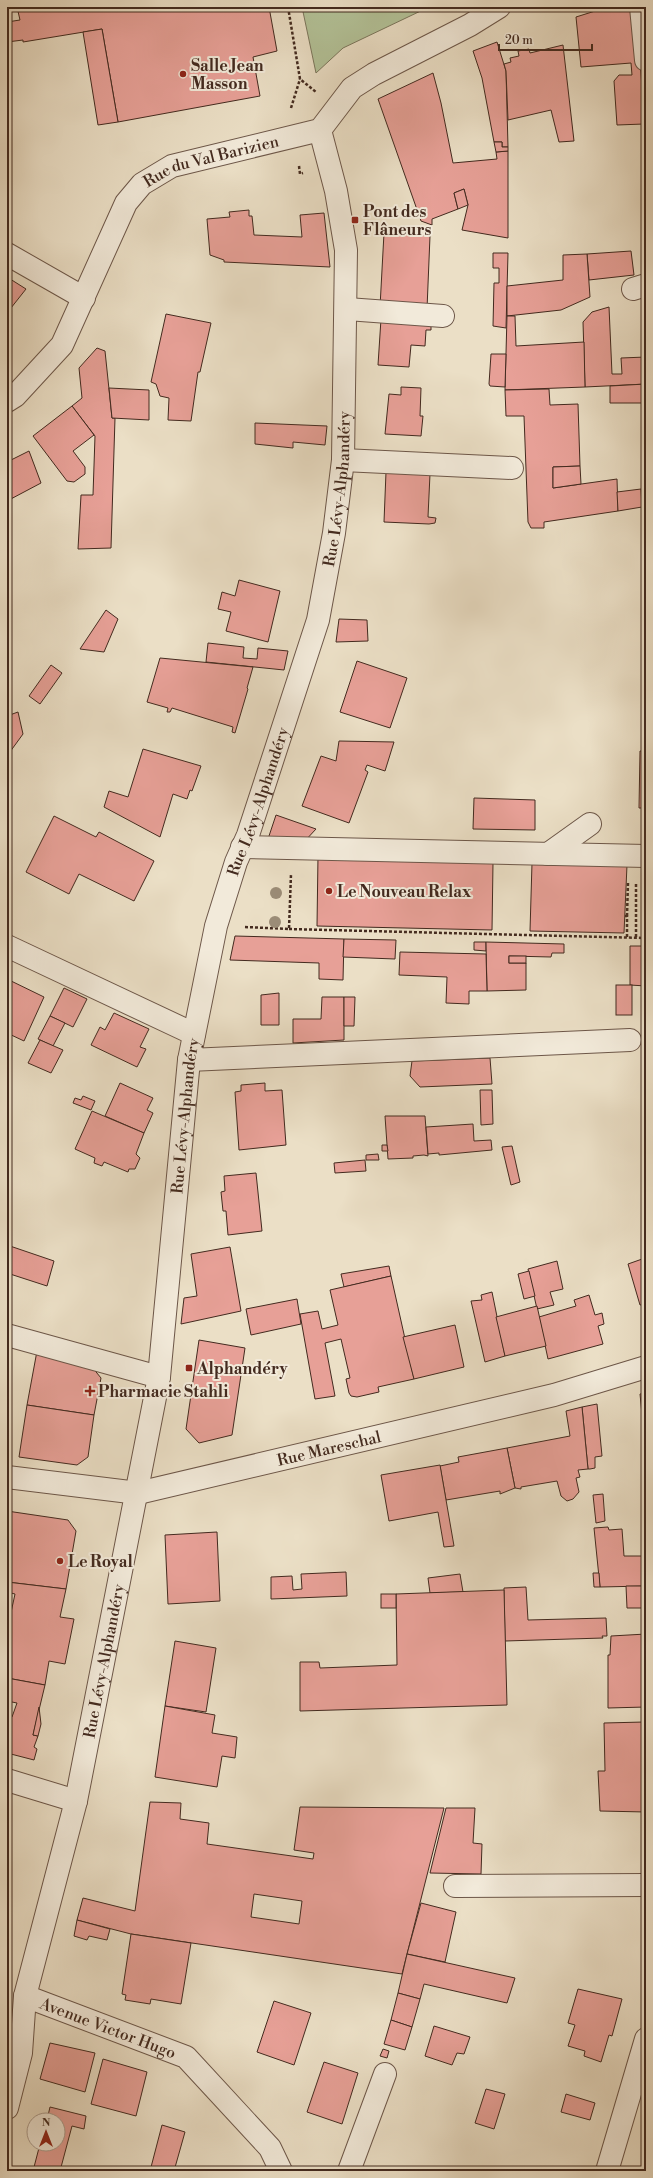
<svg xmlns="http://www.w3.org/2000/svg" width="653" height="2178" font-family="'Libre Bodoni',serif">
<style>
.green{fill:#b3c298;stroke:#7b765c}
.building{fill:#e7a097;stroke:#432a1f;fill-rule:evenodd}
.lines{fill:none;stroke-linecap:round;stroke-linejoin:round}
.minor-casing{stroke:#6d5749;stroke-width:24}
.path{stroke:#432a1f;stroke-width:2.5;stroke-dasharray:3 2;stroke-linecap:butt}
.minor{stroke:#f2eada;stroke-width:22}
.tree{fill:#9b8c77}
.poi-dot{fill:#8f2418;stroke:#f2eada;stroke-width:1.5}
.labels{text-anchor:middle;stroke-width:4;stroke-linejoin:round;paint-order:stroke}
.poi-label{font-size:16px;font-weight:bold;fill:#432a1f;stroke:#f2eada;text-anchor:start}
.street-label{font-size:16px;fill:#432a1f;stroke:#f2eada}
</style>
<rect width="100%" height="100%" fill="#ebdfc6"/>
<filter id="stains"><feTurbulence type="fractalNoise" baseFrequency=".005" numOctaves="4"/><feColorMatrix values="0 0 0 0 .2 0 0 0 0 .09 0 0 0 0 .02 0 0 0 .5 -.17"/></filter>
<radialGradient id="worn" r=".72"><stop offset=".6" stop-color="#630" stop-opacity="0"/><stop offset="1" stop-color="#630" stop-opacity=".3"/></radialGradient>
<polygon class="green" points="302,7 429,7 343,48 316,73"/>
<g class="building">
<polygon points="17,7 269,7 277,51 253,57 260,96 118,122 102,29 23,42 23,40 7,42 7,22 20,20"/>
<polygon points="608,7 632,7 640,55 644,124 617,125 614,81 619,75 632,75 631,63 581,67 576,17"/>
<polygon points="102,29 118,122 98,125 83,32"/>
<polygon points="497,42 506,71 508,147 502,147 502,142 494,142 482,78 473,51"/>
<polygon points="563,45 574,141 559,142 551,110 508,120 506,71 504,64 511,62 510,58 519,56 518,51 529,49 530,53"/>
<polygon points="433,73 441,103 453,163 497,159 496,152 508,151 508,238 462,230 468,205 464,189 454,193 458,209 432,219 432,225 421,221 378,99"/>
<polygon points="494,142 502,142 502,147 508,147 508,151 496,152"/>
<polygon points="464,189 468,205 458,209 454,193"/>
<polygon points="249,210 249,216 252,216 254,235 302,237 300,215 324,213 330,267 224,262 224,260 210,255 207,219 230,217 229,212"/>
<polygon points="384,233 430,236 427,309 380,307"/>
<polygon points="631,251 634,275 589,280 587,254"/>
<polygon points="493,253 508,253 506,328 493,326 494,283 499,283 499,268 493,268"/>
<polygon points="587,254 590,297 561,310 507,316 507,286 563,280 563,255"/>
<polygon points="7,277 26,289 7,313"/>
<polygon points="609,307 612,374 622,374 621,358 646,357 646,384 585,387 583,322 592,312"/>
<polygon points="166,314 211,323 200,372 198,372 191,421 168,420 169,398 160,396 156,384 151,382"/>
<polygon points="507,316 515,316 516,346 584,342 585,387 505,390"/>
<polygon points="381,319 431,323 431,330 426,330 425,346 411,345 409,367 378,365"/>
<polygon points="97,348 105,351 112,418 115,418 111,548 78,549 81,495 93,495 95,436 72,406 82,398 79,368"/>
<polygon points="491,354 506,354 505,387 490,386 489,384"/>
<polygon points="646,384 646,403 610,403 610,386"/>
<polygon points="401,387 421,388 420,416 423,416 421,436 385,434 389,394 401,395"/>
<polygon points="109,388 149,390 149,420 112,418"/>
<polygon points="549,389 550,405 578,404 580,466 553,467 553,488 617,479 618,511 544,522 544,528 531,528 528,522 524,416 506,416 505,390"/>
<polygon points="72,406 94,435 73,451 85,467 85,474 74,482 67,481 33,436"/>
<polygon points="255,423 327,426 325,445 293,442 293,448 255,444"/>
<polygon points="29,451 41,483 7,501 7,462"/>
<polygon points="580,466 581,484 553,488 553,467"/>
<polygon points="386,472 430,474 428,517 436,518 435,523 429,524 384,522"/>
<polygon points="641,489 646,489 646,506 642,507"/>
<polygon points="641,489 642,507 618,511 617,492"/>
<polygon points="239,580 280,591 268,642 226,631 231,612 218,609 222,592 235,596"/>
<polygon points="106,610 118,619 104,652 80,649"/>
<polygon points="339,619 367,620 368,641 336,642"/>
<polygon points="208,643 244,647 243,658 257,659 258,648 288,651 284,670 206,662"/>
<polygon points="160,658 253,667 247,688 248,689 235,733 232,732 233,727 172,708 170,712 167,712 168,708 147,702"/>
<polygon points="357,661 407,678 390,728 340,712"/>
<polygon points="51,665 62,673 40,704 29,696"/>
<polygon points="18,712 23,734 7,756 7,716"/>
<polygon points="339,741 394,742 385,771 367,765 365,770 368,772 349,823 302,806 321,756 336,761"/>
<polygon points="143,749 201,766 192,791 190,790 187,799 173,794 160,837 104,807 109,791 128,797"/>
<polygon points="640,751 646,751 646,808 639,808"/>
<polygon points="474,798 535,800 535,830 473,829"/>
<polygon points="276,815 316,829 303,843 267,842"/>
<polygon points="54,816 96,837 99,832 154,861 134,901 79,874 69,894 26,872"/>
<polygon points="318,856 493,863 492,930 317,926"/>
<polygon points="532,863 627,865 624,933 530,931"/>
<polygon points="235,936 344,939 343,980 319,979 319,963 230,960"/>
<polygon points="344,939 396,940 395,959 343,957"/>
<polygon points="474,942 486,942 486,951 474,950"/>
<polygon points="486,942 564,944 564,953 552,953 551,957 509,956 509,963 526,963 526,990 487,991"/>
<polygon points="630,946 646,946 646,986 630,985"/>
<polygon points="400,952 486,954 487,991 469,991 469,1004 446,1003 447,977 399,975"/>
<rect x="509" y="956" width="17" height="7"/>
<polygon points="7,979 44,997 24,1041 7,1033"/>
<rect x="616" y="985" width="16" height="30"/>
<polygon points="64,988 87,999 73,1027 50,1016"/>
<polygon points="279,993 279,1025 261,1025 261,995"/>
<polygon points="322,997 344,997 344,1040 293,1043 293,1019 321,1019"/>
<polygon points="344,997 355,997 354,1026 344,1026"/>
<polygon points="114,1013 149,1029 140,1047 146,1049 137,1067 91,1045 100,1027 105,1030"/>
<polygon points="50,1016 65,1023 53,1046 38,1039"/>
<polygon points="40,1040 63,1050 51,1073 28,1063"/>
<polygon points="490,1058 492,1084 420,1087 410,1076 412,1061"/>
<polygon points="120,1083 153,1098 147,1110 153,1113 144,1133 105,1116"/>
<polygon points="265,1083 265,1091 282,1090 286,1145 239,1150 235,1092 241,1091 241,1085"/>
<polygon points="480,1090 492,1090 493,1124 481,1125"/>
<polygon points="83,1096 95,1101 91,1110 73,1103 75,1098 81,1100"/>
<polygon points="92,1111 144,1133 136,1154 140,1158 135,1169 129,1169 128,1172 104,1162 102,1166 94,1163 95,1158 75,1149"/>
<polygon points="385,1116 425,1116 428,1156 424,1155 413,1156 413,1158 388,1159"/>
<polygon points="473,1124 474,1141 491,1140 492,1150 439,1155 439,1153 428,1154 426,1127"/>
<polygon points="382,1145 387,1145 388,1151 382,1151"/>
<polygon points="512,1146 520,1182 511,1185 502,1147"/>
<polygon points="378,1154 379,1160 366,1160 366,1155"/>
<polygon points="365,1160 366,1171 335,1173 334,1163"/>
<polygon points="256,1173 262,1231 228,1235 226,1211 223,1211 221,1192 225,1191 224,1176"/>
<polygon points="7,1245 54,1261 47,1286 7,1273"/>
<polygon points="230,1247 241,1311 181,1324 184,1298 197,1296 191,1254"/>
<polygon points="646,1253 646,1304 640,1305 628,1264 645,1258 643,1254"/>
<polygon points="557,1261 563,1289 550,1292 554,1305 537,1309 528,1269"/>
<polygon points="389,1266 391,1276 344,1287 341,1274"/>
<polygon points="529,1271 535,1296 524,1299 518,1274"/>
<polygon points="391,1276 414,1379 378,1387 379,1392 357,1397 351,1396 349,1393 346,1379 350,1378 341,1339 325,1343 335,1396 315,1399 300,1314 318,1311 322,1329 338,1325 330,1290"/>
<polygon points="492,1292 505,1356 485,1362 471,1301 482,1300 481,1295"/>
<polygon points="589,1295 595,1315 602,1313 604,1324 598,1326 603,1344 548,1359 539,1317 576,1306 574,1300"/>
<polygon points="297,1299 301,1324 251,1335 246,1309"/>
<polygon points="537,1306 546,1346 505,1356 496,1317"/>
<polygon points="455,1325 464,1367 414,1379 403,1337"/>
<polygon points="199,1340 245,1348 232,1435 199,1443 186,1429"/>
<polygon points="37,1351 92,1367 101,1378 94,1415 27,1405"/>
<polygon points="646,1393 646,1455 640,1394"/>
<polygon points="597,1404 602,1456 595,1457 595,1468 590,1469 588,1469 582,1407"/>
<polygon points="27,1405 94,1415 88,1457 77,1465 19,1457"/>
<polygon points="582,1407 588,1469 578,1470 580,1477 576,1478 579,1492 573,1499 567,1501 561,1496 557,1481 521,1487 521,1489 515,1488 507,1448 570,1436 566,1411"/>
<polygon points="507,1448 515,1488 500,1494 500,1491 446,1500 440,1466 459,1462 458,1457"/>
<polygon points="440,1465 454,1546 444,1547 438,1512 389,1521 381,1475"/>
<polygon points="603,1494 605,1521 596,1523 593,1495"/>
<polygon points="7,1511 68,1520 76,1531 66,1589 7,1582"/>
<polygon points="608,1527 609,1530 622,1529 624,1556 646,1556 646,1586 600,1587 594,1528"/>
<polygon points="217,1532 220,1601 168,1604 165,1535"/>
<polygon points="346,1572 347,1596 271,1599 271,1577 292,1576 293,1590 302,1589 301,1574"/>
<polygon points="593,1573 599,1573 600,1587 594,1587"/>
<polygon points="460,1574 463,1592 430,1593 428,1578"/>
<polygon points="7,1582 66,1589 60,1617 74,1619 65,1664 49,1661 45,1685 7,1678 7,1631 15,1594 7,1592"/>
<polygon points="626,1586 646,1586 646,1608 627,1608"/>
<polygon points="526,1587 528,1620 606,1618 607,1636 602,1636 603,1638 505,1641 504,1588"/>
<polygon points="504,1590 507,1705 300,1711 300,1662 319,1662 320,1668 397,1665 396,1594"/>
<rect x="381" y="1594" width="15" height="14"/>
<polygon points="646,1634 646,1707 608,1708 608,1655 610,1655 611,1636"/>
<polygon points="175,1641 216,1648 206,1712 165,1706"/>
<polygon points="7,1678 45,1685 33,1735 38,1736 34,1747 37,1749 34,1760 7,1753 7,1715 12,1717 17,1703 7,1701"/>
<polygon points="165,1706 215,1715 212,1733 237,1737 235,1758 222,1756 217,1787 155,1777"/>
<polygon points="39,1707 41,1724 38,1736 33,1735"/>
<polygon points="644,1722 646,1812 600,1811 598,1771 605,1771 604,1723"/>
<path d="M150 1802 181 1803 180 1819 209 1823 207 1844 313 1859 314 1853 294 1850 300 1807 444 1808 402 1974 131 1934 77 1920 83 1898 135 1911ZM254 1894 302 1901 299 1924 251 1917Z"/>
<polygon points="446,1808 475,1808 473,1843 482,1844 481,1874 430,1873"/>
<polygon points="421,1903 456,1912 445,1962 407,1954"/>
<polygon points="77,1920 110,1929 107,1940 89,1936 87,1940 74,1936"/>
<polygon points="131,1934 191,1943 181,2004 151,1999 150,2004 125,2000 126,1995 122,1994"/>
<polygon points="407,1954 515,1978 507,2003 424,1984 420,1999 398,1993"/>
<polygon points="578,1989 622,1999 612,2036 609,2035 601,2062 584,2056 585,2051 568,2046 575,2025 568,2023"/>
<polygon points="398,1993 420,1999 412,2027 391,2020"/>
<polygon points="274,2001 311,2013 294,2065 257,2052"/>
<polygon points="391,2020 412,2027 405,2050 384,2044"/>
<polygon points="434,2026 470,2037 464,2054 457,2053 452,2065 425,2056"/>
<polygon points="50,2043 95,2053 85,2092 40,2079"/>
<polygon points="383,2049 389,2051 387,2058 380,2056"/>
<polygon points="103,2059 147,2072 136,2116 91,2104"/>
<polygon points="324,2062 358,2073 342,2124 307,2112"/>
<polygon points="486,2089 505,2094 494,2129 475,2123"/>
<polygon points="566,2094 595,2103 590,2120 561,2112"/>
<polygon points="50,2107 86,2116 84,2129 72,2126 60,2171 33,2171 40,2144 58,2144 58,2120 47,2120"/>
<polygon points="162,2125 185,2132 174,2171 150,2171"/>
</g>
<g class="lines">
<g class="minor-casing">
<g id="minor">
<polyline points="641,7 646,60"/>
<polyline points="7,254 84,298"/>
<polyline points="633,289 646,285"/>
<polyline points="347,309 443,316"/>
<path id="s1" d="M7 401 15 396 62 345 126 203 142 184 172 166 320 130 352 88 374 74 470 25 499 7"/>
<polyline points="343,460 512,468"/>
<polyline points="242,847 646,856"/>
<polyline points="548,854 590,824"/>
<polyline points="7,946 194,1034"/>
<polyline points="189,1060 630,1040"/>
<polyline points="7,1335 159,1377"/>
<path id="s2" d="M7 1477 138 1493 554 1395 646 1367"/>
<polyline points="7,1780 76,1801"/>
<polyline points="455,1886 646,1885"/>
<path id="s3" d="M25 1996 186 2057 270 2148 281 2171"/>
<path id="s4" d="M7 2108 21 2053 25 1996 76 1801 159 1377 189 1060 216 926 236 862 248 835 318 620 334 533 343 460 346 250 336 191 320 130"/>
<polyline points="349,2171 385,2074"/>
<polyline points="607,2171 646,2039"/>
</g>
</g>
<g class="path">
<polyline points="288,7 300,79 316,92"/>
<polyline points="549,7 549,8"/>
<polyline points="291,108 300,79"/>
<polyline points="299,166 300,174 303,173"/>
<polyline points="625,916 627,916 627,937"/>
<polyline points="627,916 628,882"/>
<polyline points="245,927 289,929 291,874"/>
<polyline points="289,929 644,938 645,883"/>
<polyline points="636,937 636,882"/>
</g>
<use href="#minor" class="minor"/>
</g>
<g class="tree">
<circle cx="276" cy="893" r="6"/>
<circle cx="275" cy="922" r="6"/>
</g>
<g class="poi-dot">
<circle cx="183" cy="74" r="4"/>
<rect x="351" y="216" width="8" height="8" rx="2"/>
<circle cx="329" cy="891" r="4"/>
<rect x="185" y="1364" width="8" height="8" rx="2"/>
<path d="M88 1385h4v4h4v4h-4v4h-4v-4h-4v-4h4z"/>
<circle cx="60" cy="1561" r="4"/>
</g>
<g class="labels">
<g class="poi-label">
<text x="191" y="71">Salle Jean<tspan x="191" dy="18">Masson</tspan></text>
<text x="363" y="217">Pont des<tspan x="363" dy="18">Flâneurs</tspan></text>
<text x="337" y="897">Le Nouveau Relax</text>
<text x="197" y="1374">Alphandéry</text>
<text x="98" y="1397">Pharmacie Stahli</text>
<text x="68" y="1567">Le Royal</text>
</g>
<g class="street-label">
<text dy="6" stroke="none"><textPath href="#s1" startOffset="333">Rue du Val Barizien</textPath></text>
<text dy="6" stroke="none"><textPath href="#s4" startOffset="1658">Rue Lévy-Alphandéry</textPath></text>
<text dy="6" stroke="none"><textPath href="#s4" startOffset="1334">Rue Lévy-Alphandéry</textPath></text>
<text dy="6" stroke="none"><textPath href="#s4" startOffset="1010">Rue Lévy-Alphandéry</textPath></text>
<text dy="6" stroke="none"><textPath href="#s2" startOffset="328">Rue Mareschal</textPath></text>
<text dy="6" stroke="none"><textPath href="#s4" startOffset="458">Rue Lévy-Alphandéry</textPath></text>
<text dy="6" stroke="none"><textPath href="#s3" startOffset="89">Avenue Victor Hugo</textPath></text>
</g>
</g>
<rect width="653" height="2178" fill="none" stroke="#ebdfc6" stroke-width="24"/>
<rect x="8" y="8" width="637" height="2162" fill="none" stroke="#432a1f" stroke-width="2"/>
<rect x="12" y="12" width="629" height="2154" fill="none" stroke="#432a1f"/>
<g transform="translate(46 2132)"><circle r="19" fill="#f2eada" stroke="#ac9d8f"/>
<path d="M0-3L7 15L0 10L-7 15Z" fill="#8f2418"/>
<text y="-6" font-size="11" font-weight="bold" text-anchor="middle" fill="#432a1f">N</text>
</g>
<path d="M499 44v6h93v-6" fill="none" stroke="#432a1f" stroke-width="2"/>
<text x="505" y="44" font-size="12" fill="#432a1f" stroke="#f2eada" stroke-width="3" paint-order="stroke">20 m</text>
<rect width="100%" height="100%" filter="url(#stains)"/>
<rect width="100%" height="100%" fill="url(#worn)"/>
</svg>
